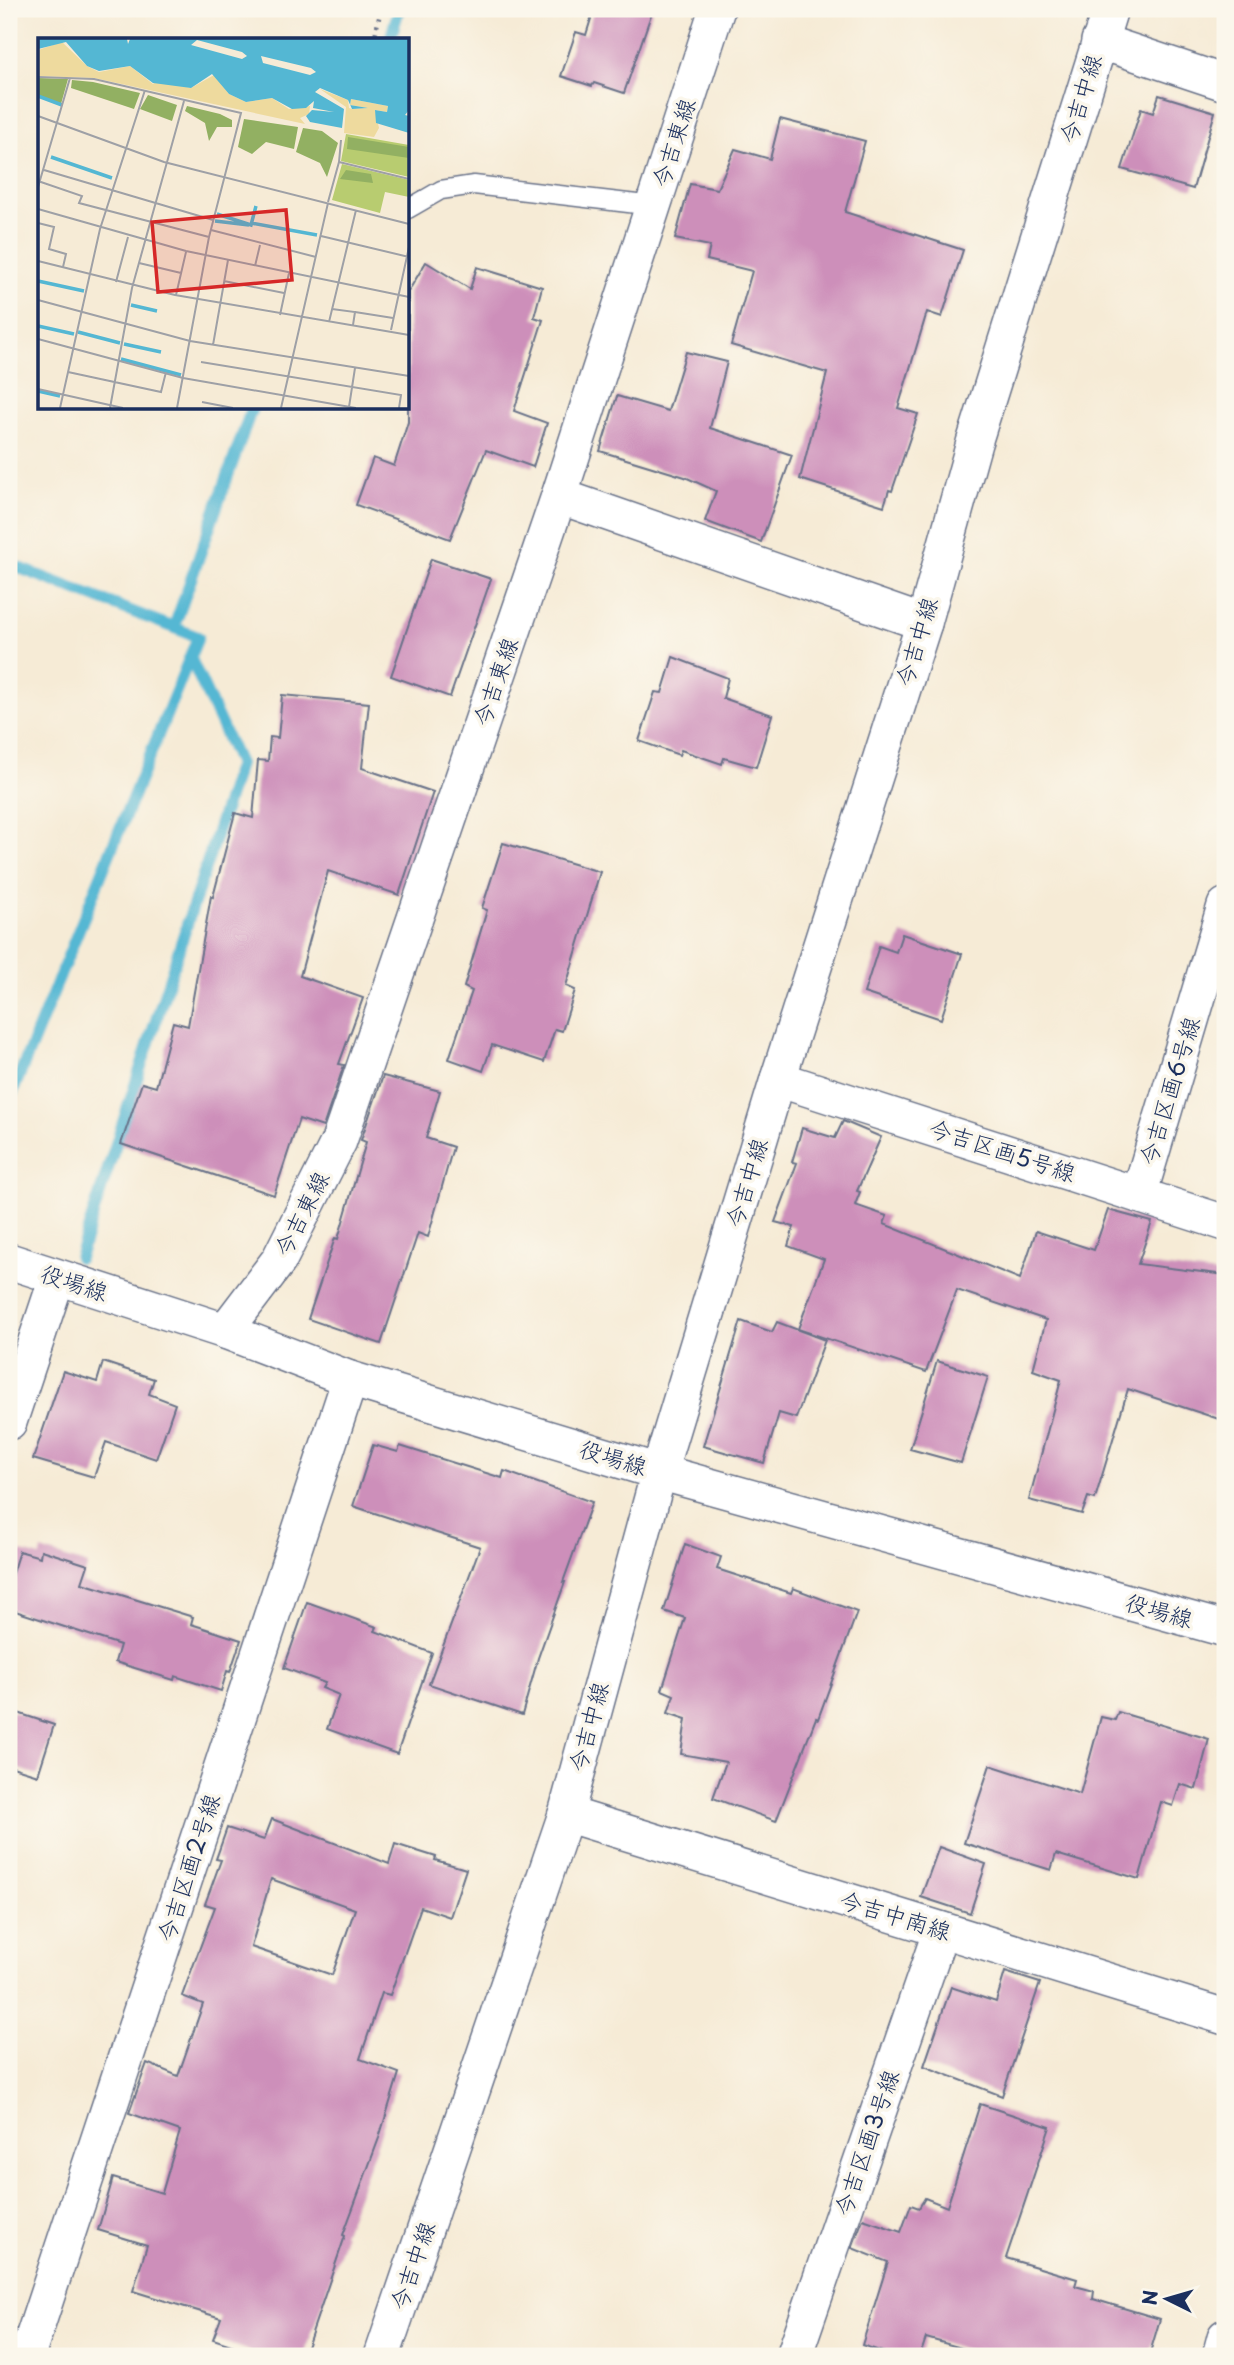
<svg xmlns="http://www.w3.org/2000/svg" width="1234" height="2365" font-family="'Playpen Sans','Klee One',sans-serif">
<style>
.lines{fill:none;stroke-linecap:round;stroke-linejoin:round}
.stream{stroke:#54b7d3;stroke-width:12}
.building{fill:#cd8fba;fill-rule:evenodd}
.service-casing{stroke:#687188;stroke-width:21}
.minor-casing{stroke:#687188;stroke-width:38}
.path{stroke:#687188;stroke-width:4.5;stroke-dasharray:2 5;stroke-linecap:butt}
.service{stroke:#fff;stroke-width:18}
.minor{stroke:#fff;stroke-width:35}
.labels{text-anchor:middle;stroke-width:7;stroke-linejoin:round;paint-order:stroke}
.street-label{font-size:23px;fill:#1b2f5e;stroke:#fbf7ec}
.inset-river{fill:none;stroke:#54b7d3;stroke-width:3.5}
.inset-road{fill:none;stroke:#9ea0a6;stroke-width:2}
.view{fill:#d62828;fill-opacity:0.15;stroke:#d62828;stroke-width:3.5}
.inset-edge{fill:none;stroke:#1b2f5e;stroke-width:3.5}
</style>
<rect width="100%" height="100%" fill="#fbf7ec"/>
<filter id="ink" filterUnits="userSpaceOnUse"><feTurbulence type="fractalNoise" baseFrequency=".0143" numOctaves="2"/><feDisplacementMap in="SourceGraphic" scale="14" xChannelSelector="R" yChannelSelector="G"/><feConvolveMatrix kernelMatrix="1 2 1 2 8 2 1 2 1" color-interpolation-filters="sRGB"/></filter>
<filter id="wash" filterUnits="userSpaceOnUse"><feTurbulence type="fractalNoise" baseFrequency=".00686" numOctaves="4" result="noise"/><feDisplacementMap in="SourceGraphic" scale="28" xChannelSelector="R" yChannelSelector="G"/><feGaussianBlur stdDeviation="1.57" result="paint"/><feColorMatrix in="noise" values="0 0 0 0 0 0 0 0 0 0 0 0 0 0 0 0 0 1.4 0 .05"/><feComposite in="paint" operator="in"/></filter>
<g filter="url(#wash)">
<rect width="100%" height="100%" fill="#f6ebd6"/>
<g class="lines">
<g class="stream">
<polyline points="390,40 399,9"/>
<polyline points="9,564 198,637 9,1101"/>
<polyline points="174,627 252,408"/>
<polyline points="79,1258 239,764 190,657"/>
</g>
</g>
<g id="blocks">
<g class="building">
<polygon points="594,9 653,9 624,93 594,83 592,86 561,76 576,32 586,35"/>
<polygon points="1159,95 1215,112 1193,189 1122,169 1141,109 1153,113"/>
<polygon points="780,119 865,141 845,212 963,250 942,317 927,312 898,408 918,414 892,491 889,490 884,506 800,479 827,373 731,345 752,271 707,260 710,246 675,239 690,184 717,189 735,149 770,159"/>
<polygon points="426,262 470,289 477,267 542,287 534,317 543,320 514,411 547,423 533,467 486,450 450,539 356,505 373,458 394,466 408,422 408,292"/>
<polygon points="686,352 727,362 710,428 792,455 761,542 705,521 716,491 685,477 600,451 617,396 668,411"/>
<polygon points="431,559 491,579 450,697 391,676"/>
<polygon points="673,657 728,678 723,698 772,715 756,767 724,758 722,764 681,750 679,755 639,741 655,692 662,693"/>
<polygon points="282,695 369,703 362,768 433,792 399,895 328,871 300,976 363,998 339,1064 344,1065 323,1127 299,1119 274,1195 121,1144 142,1083 156,1087 173,1022 188,1026 211,896 213,897 235,813 253,818 258,760 268,761 270,737 278,738"/>
<polygon points="503,843 600,872 566,986 575,990 562,1031 555,1029 544,1062 492,1045 483,1071 449,1059 472,991 464,987 487,910 482,908"/>
<polygon points="902,934 962,954 941,1019 864,993 879,946 896,952"/>
<polygon points="383,1076 440,1091 426,1138 453,1147 428,1237 418,1233 381,1344 308,1319 335,1238 338,1239 366,1142 361,1140"/>
<polygon points="843,1121 881,1137 857,1191 860,1192 855,1205 887,1216 884,1224 1020,1279 1036,1231 1094,1250 1108,1210 1152,1222 1138,1264 1225,1275 1225,1421 1128,1389 1095,1499 1088,1497 1082,1514 1029,1500 1061,1380 1033,1370 1046,1320 957,1290 926,1372 798,1329 824,1259 788,1246 794,1227 775,1222 797,1163 792,1162 802,1128 835,1138"/>
<polygon points="741,1321 772,1332 777,1322 825,1340 796,1418 779,1413 764,1463 703,1446"/>
<polygon points="937,1361 988,1377 961,1463 910,1449"/>
<polygon points="103,1362 154,1379 149,1394 175,1404 156,1459 106,1442 94,1477 33,1459 63,1371 97,1382"/>
<polygon points="373,1445 398,1452 400,1446 502,1478 504,1471 592,1502 563,1582 565,1582 538,1658 522,1715 429,1684 480,1547 353,1506"/>
<polygon points="685,1544 721,1557 717,1569 791,1593 793,1588 857,1612 818,1719 816,1718 776,1821 713,1798 726,1762 681,1754 686,1719 668,1713 674,1695 662,1690 685,1618 664,1611"/>
<polygon points="41,1550 88,1565 82,1583 193,1617 191,1624 241,1640 230,1672 227,1671 221,1691 175,1676 174,1680 115,1662 120,1645 9,1609 9,1583 19,1551 40,1557"/>
<polygon points="307,1602 377,1627 375,1631 432,1653 397,1754 327,1729 339,1695 322,1688 325,1683 284,1668"/>
<polygon points="9,1710 54,1725 38,1775 9,1766"/>
<polygon points="1118,1712 1209,1739 1196,1789 1180,1784 1173,1806 1161,1802 1139,1879 1056,1854 1051,1870 964,1843 990,1765 1080,1794 1101,1717 1115,1720"/>
<path d="M272 1819 389 1864 395 1844 436 1857 435 1860 466 1869 450 1917 421 1907 390 1995 382 1993 360 2059 399 2073 379 2138 343 2235 345 2236 304 2356H264L213 2339 221 2318 133 2291 147 2245 98 2230 113 2178 162 2193 180 2131 129 2113 147 2063 178 2076 203 2004 182 1996 215 1907 205 1904 221 1860 216 1859 227 1828 264 1840ZM271 1879 355 1909 332 1975 251 1947Z"/>
<polygon points="939,1847 986,1864 970,1913 921,1897"/>
<polygon points="1005,1972 1040,1983 1002,2096 924,2066 951,1987 996,2002"/>
<polygon points="980,2104 1050,2127 1006,2258 1077,2279 1075,2286 1094,2291 1093,2299 1160,2319 1149,2356 990,2356 926,2338 920,2356 894,2356 862,2345 888,2262 852,2248 863,2219 901,2232 911,2205 919,2208 925,2198 947,2207"/>
</g>
</g>
</g>
<g filter="url(#ink)">
<use href="#blocks" fill-opacity="0" stroke="#687188" stroke-width="2"/>
<g class="lines">
<g class="service-casing">
<polyline id="service" points="408,209 441,190 474,185 654,206"/>
</g>
<g class="minor-casing">
<g id="minor">
<polyline points="1099,41 1225,83"/>
<polyline points="559,496 924,623"/>
<polyline points="778,1079 1225,1223"/>
<polyline points="1139,1195 1225,906"/>
<polyline points="9,1261 225,1331 350,1379 659,1472 1225,1629"/>
<polyline points="225,1331 279,1260 339,1141 559,496 717,9"/>
<polyline points="9,1422 57,1278"/>
<polyline points="566,1814 1225,2017"/>
<polyline points="27,2356 350,1379"/>
<polyline points="382,2356 566,1814 659,1472 778,1079 924,623 974,443 1110,9"/>
<polyline points="794,2356 941,1930"/>
<polyline points="1220,2356 1225,2337"/>
</g>
</g>
<polyline class="path" points="374,40 381,9"/>
<use href="#service" class="service"/>
<use href="#minor" class="minor"/>
</g>
</g>
<g class="labels">
<g class="street-label">
<text transform="translate(1081 99) rotate(-73)" y="8">今吉中線</text>
<text transform="translate(674 143) rotate(-72)" y="8">今吉東線</text>
<text transform="translate(917 642) rotate(-73)" y="8">今吉中線</text>
<text transform="translate(496 682) rotate(-71)" y="8">今吉東線</text>
<text transform="translate(1170 1091) rotate(-73)" y="8">今吉区画6号線</text>
<text transform="translate(1002 1151) rotate(18)" y="8">今吉区画5号線</text>
<text transform="translate(747 1183) rotate(-73)" y="8">今吉中線</text>
<text transform="translate(302 1214) rotate(-63)" y="8">今吉東線</text>
<text transform="translate(74 1283) rotate(18)" y="8">役場線</text>
<text transform="translate(613 1458) rotate(17)" y="8">役場線</text>
<text transform="translate(1159 1611) rotate(16)" y="8">役場線</text>
<text transform="translate(589 1727) rotate(-75)" y="8">今吉中線</text>
<text transform="translate(189 1868) rotate(-72)" y="8">今吉区画2号線</text>
<text transform="translate(895 1916) rotate(17)" y="8">今吉中南線</text>
<text transform="translate(867 2143) rotate(-71)" y="8">今吉区画3号線</text>
<text transform="translate(413 2266) rotate(-71)" y="8">今吉中線</text>
</g>
</g>
<g transform="translate(38 38)">
<rect width="371" height="371" fill="#f6ebd6"/>
<path d="M308 96 371 107V139L303 123ZM304 126 371 142V159L347 154 342 175 294 162Z" fill="#b8cc70"/>
<path d="M0 40 30 41 23 66 0 58ZM34 42 55 44 102 55 96 71 33 50ZM110 57 139 67 134 83 102 71ZM149 68 182 76 194 82V89H179L171 103 167 85 147 73ZM206 81 260 89 256 111 228 104 214 116 200 109ZM265 90 284 93 300 105 289 139 282 125 258 114ZM310 99 371 109V120L309 111ZM308 132 333 136 335 145 302 141Z" fill="#92b062"/>
<path d="M24 4 49 28 61 34 92 28 115 46 119 43 153 50 176 37 191 56 208 64 234 60 251 71 272 68 271 76 262 80 267 86 56 40 0 38V12ZM282 51 310 62 311 70 314 71 330 70 312 67 313 61 350 68 349 74 337 72 341 90 336 99 306 95 308 69Z" fill="#eeda9e"/>
<path d="M0 1H89L90 6 92 1H371V72L367 77 371 78V95L338 85 337 72 349 74 350 68 313 61 312 67 330 70 314 71 310 62 282 50 277 54 306 71 304 90 272 84 268 78 274 72 296 74 275 70 276 63 268 70 254 71 234 60 208 64 191 56 174 36 153 50 115 45 92 28 61 33 49 28 28 4 0 11Z" fill="#54b7d3"/>
<path d="M159 2 204 14 209 18 204 21 153 7ZM223 18 273 30 278 34 272 37 225 25Z" fill="#f6ebd6"/>
<path class="inset-river" d="M0 58 24 67M13 119 74 140M179 176 213 187 218 168M177 183 211 187M213 185 279 197M0 243 46 253M93 267 119 273M0 288 36 296M40 294 82 305M86 306 123 314M83 321 143 337M0 353 22 358"/>
<path class="inset-road" d="M0 39 56 41 203 75 171 199 139 370M0 78 126 124 371 186M301 124 303 102M6 132 175 182M0 143 44 158 41 165 171 199M0 149 32 40M290 164 301 124 371 141M0 171 148 213 371 259M0 185 16 189 11 211 28 216 25 229M173 192 278 219M283 198 371 219M0 223 137 257 371 297M101 225 143 235M217 228 222 207M186 243 246 255M78 244 90 199M138 257 148 214M0 262 152 303 371 338M294 271 317 274 315 287M317 274 355 280M242 277 251 235M291 284 318 172M353 292 371 209M0 301 145 340 318 370M175 307 190 222M163 324 363 357 361 370M30 334 123 354 128 334M0 351 85 370M164 364 195 370M311 369 317 330M22 370 62 191 107 52M72 370 94 250 146 63M243 370 290 165"/>
<path class="view" d="M248 172 254 242 120 254 114 184Z"/>
<rect width="371" height="371" class="inset-edge"/>
</g>
<rect width="1234" height="2365" fill="none" stroke="#fbf7ec" stroke-width="35"/>
<g transform="translate(1167 2299) rotate(275)" stroke="#fbf7ec" stroke-width="5" paint-order="stroke">
<path d="M0-5L12 26L0 18L-12 26Z" fill="#1b2f5e"/>
<text y="-10" font-size="19" font-weight="bold" text-anchor="middle" fill="#1b2f5e">N</text>
</g>
</svg>
